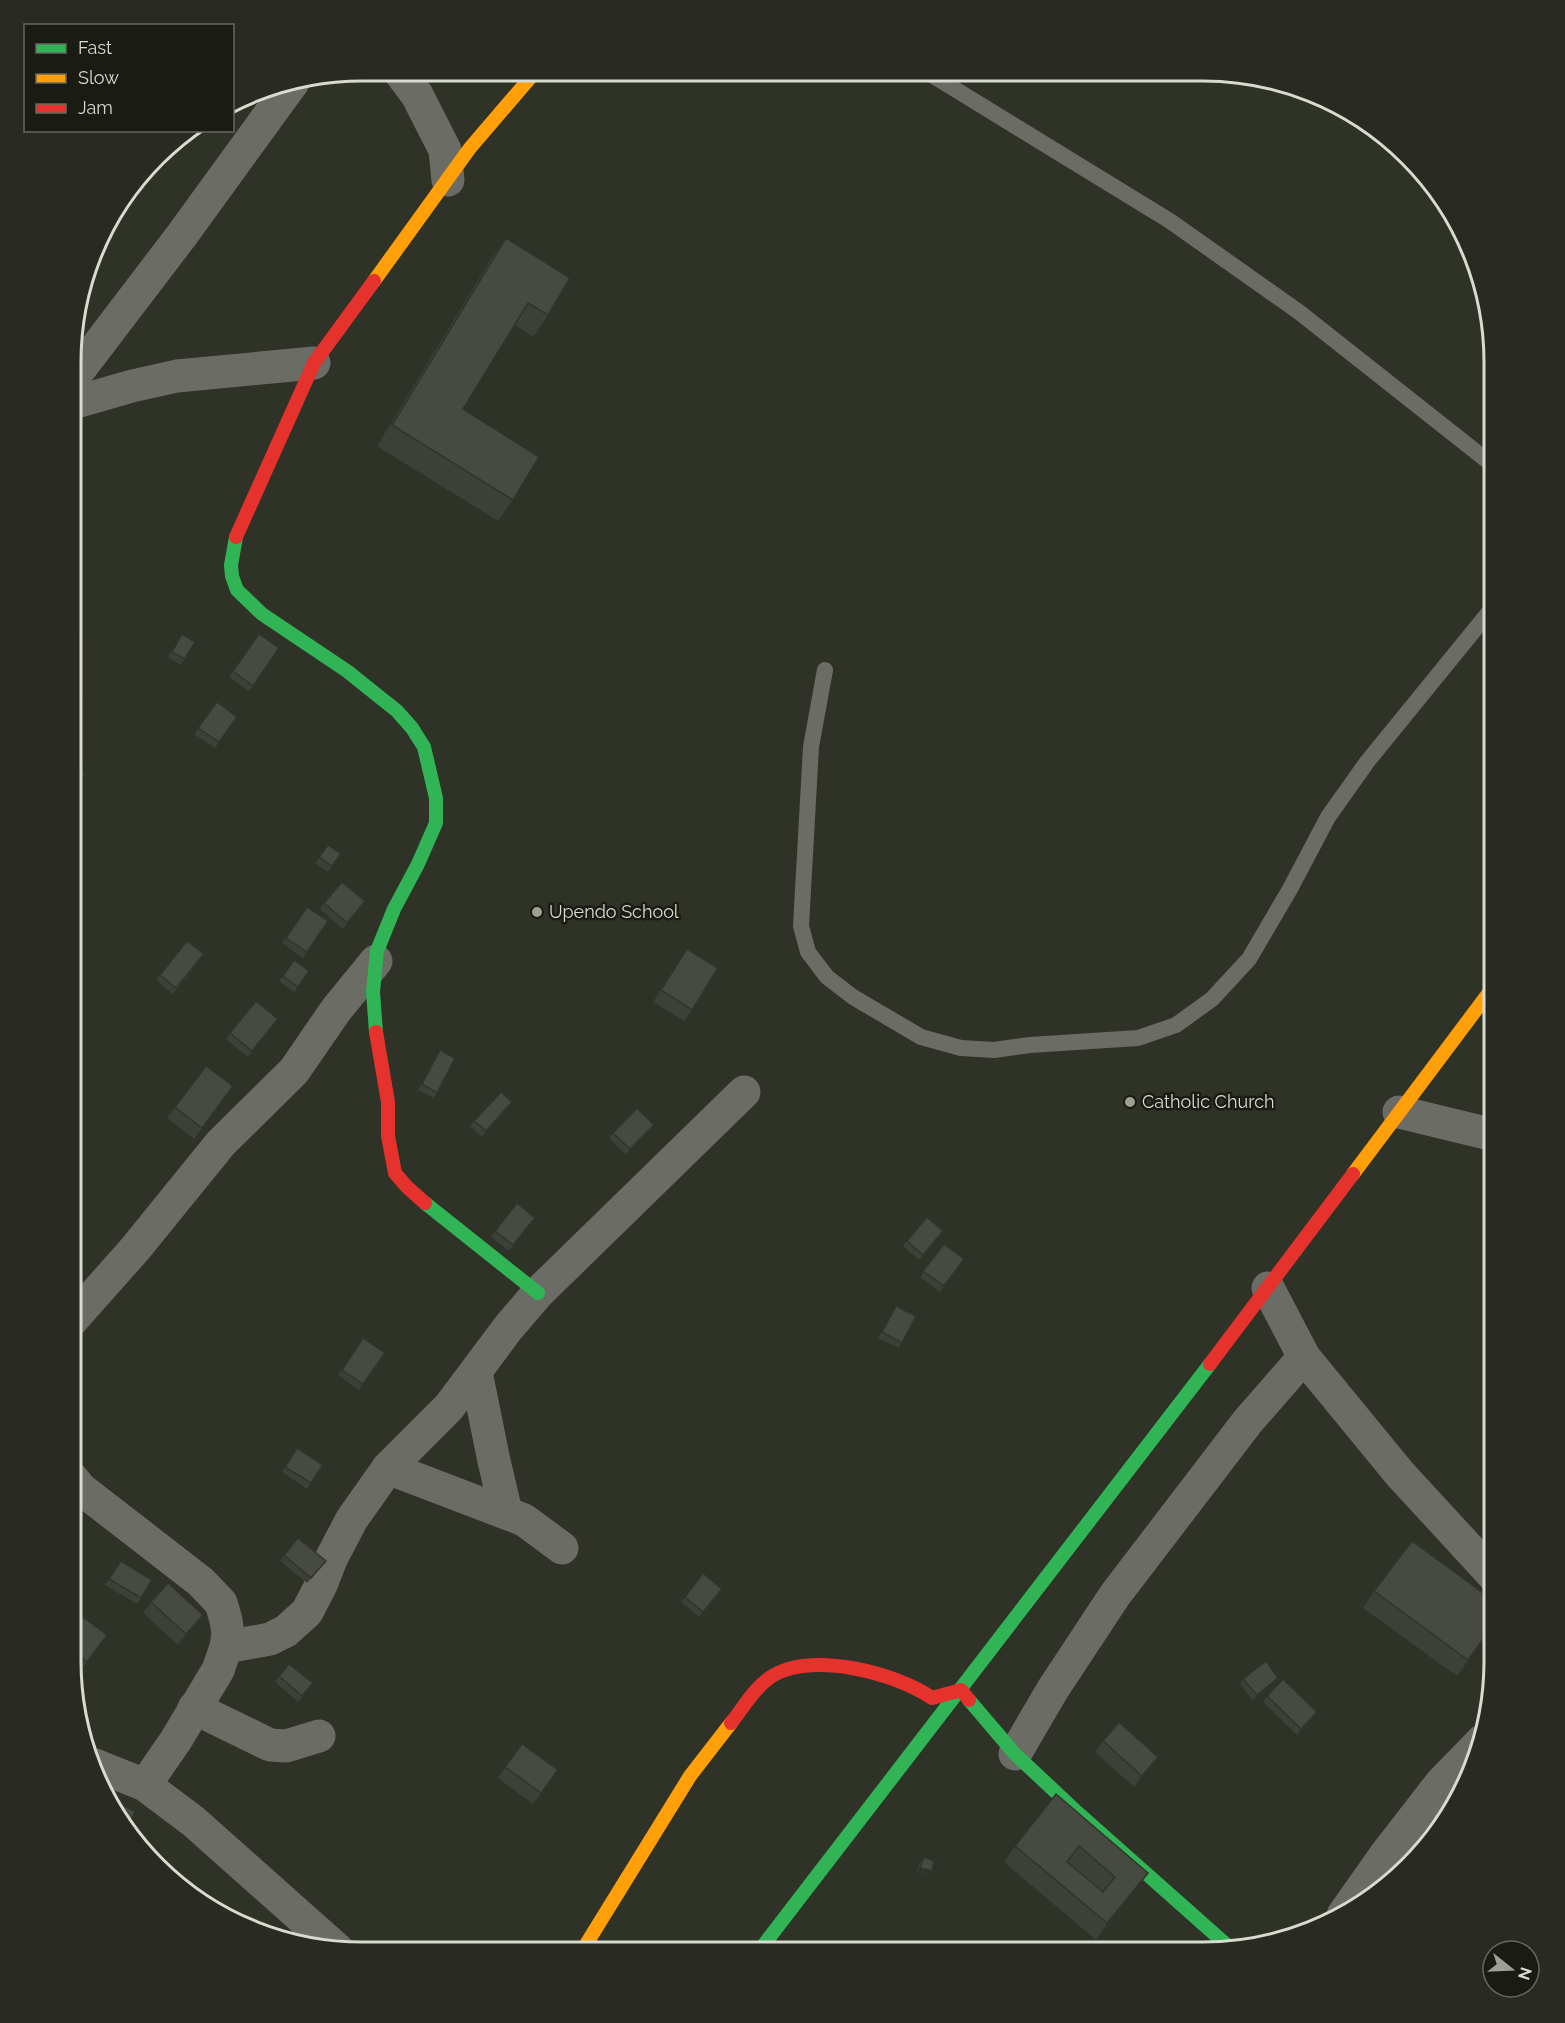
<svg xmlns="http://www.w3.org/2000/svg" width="1565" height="2023" font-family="Raleway,sans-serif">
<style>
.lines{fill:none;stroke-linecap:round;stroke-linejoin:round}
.lane{stroke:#6c6c67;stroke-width:16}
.street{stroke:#6c6c67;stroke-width:33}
.fast{stroke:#30b455;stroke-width:14}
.slow{stroke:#ff9f0a;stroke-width:14}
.jam{stroke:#e5322d;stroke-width:14}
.wall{fill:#3c4038}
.shaded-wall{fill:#31342e}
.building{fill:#464a41;stroke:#31342e;stroke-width:1.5;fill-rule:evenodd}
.poi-dot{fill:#9da094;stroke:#1a1c13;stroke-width:2}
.labels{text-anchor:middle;stroke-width:5;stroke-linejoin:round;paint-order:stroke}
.poi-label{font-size:18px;fill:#d8dbcf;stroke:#1a1c13;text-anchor:start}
.rim{fill:none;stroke:#d8dbcf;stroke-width:3}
</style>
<rect width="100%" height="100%" fill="#2f3226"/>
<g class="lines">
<g class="lane">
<polyline points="927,72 1170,221 1299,312 1494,466"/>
<polyline points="825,670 811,747 801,926 808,952 827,977 853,997 921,1037 961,1048 994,1050 1030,1045 1138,1038 1176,1025 1212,999 1249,959 1290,889 1328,817 1367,762 1494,606"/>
</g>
<g class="street">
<polyline points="399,71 417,95 445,150 448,180"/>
<polyline points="73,378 182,235 293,82"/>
<polyline points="73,403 132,386 177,376 314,363"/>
<polyline points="1399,1112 1494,1135"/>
<polyline points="1268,1288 1304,1357 1400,1474 1494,1576"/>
<polyline points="71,1321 135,1249 221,1143 294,1071 336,1010 376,961"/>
<polyline points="476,1372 494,1461 506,1512"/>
<polyline points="388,1468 524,1520 562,1548"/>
<polyline points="71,1477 81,1489 201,1582 221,1603 226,1620 228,1634 226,1647 218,1670 176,1740 145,1785"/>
<polyline points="226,1647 270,1639 286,1631 307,1612 321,1585 332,1557 352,1519 388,1468 449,1407 508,1328 538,1293 744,1092"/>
<polyline points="194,1708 270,1745 286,1746 319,1736"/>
<polyline points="1015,1754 1053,1689 1115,1595 1248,1421 1304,1357"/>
<polyline points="95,1765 145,1785 193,1821 338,1950"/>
<polyline points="1343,1915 1386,1854 1441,1783 1482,1741"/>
</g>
<g class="fast">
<polyline points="236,537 231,565 232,576 237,590 262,614 347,671 397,711 412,728 424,747 436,798 436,823 418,864 394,909 377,951 373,992 376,1032"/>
<polyline points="425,1203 538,1293"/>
<polyline points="969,1700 1015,1754 1078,1813 1229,1947"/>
<polyline points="759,1951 1210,1364"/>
</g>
<g class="slow">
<polyline points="374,281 470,148 536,71"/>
<polyline points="1353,1174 1494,986"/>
<polyline points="582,1951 690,1776 731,1723"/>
</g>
<g class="jam">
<polyline points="236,537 314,363 374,281"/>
<polyline points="376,1032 388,1102 388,1136 395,1173 407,1187 425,1203"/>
<polyline points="1210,1364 1353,1174"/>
<path d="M731 1723C744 1707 756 1685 774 1675 814 1652 896 1673 932 1698L961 1690 969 1700"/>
</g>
</g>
<g class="wall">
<polygon points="506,238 548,315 533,337 515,325 463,409 513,500 498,521 377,446 491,259"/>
<polygon points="182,634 185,659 181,665 168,657"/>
<polygon points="259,634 279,648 249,691 229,677"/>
<polygon points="217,702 237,717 215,748 194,734"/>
<polygon points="328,845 341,854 328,872 315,863"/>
<polygon points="365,901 343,929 320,909 324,903"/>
<polygon points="307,907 328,921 303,958 282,943"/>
<polygon points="687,949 692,1010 684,1021 653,1002"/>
<polygon points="200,960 173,994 156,980 160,975"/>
<polygon points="294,960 309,971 294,992 279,981"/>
<polygon points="274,1025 248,1057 226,1039 230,1033"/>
<polygon points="440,1050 437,1093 433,1098 418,1090"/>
<polygon points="206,1066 233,1086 194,1139 167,1118"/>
<polygon points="508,1108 482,1137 470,1126 474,1121"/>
<polygon points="650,1130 626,1155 609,1138 613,1133"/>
<polygon points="531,1223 509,1251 491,1237 495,1231"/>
<polygon points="943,1231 919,1260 903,1246 907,1241"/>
<polygon points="944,1244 964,1259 940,1292 920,1277"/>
<polygon points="896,1306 902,1343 899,1348 878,1338"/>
<polygon points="363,1338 385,1353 359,1390 338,1375"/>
<polygon points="297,1448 323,1465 307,1489 282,1472"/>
<polygon points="284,1555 322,1566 307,1583 280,1561"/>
<polygon points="121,1561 141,1598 137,1604 105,1585"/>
<polygon points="722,1589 699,1617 681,1602 685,1597"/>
<polygon points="1374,1591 1494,1625 1457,1676 1363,1608"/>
<polygon points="151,1602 195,1626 178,1645 143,1613"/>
<polygon points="71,1635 107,1635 83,1667 71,1658"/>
<polygon points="279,1676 309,1689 298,1702 275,1682"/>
<polygon points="1278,1678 1275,1683 1253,1701 1240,1684 1243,1679"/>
<polygon points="1267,1696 1313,1717 1297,1735 1263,1702"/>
<polygon points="1103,1741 1158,1757 1151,1768 1134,1787 1095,1752"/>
<polygon points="522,1744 558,1770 533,1804 498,1778"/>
<polygon points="1056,1794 1148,1873 1136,1889 1096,1940 1004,1862 1015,1846"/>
<polygon points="924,1857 928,1876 916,1873 920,1863"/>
</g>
<g class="shaded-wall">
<polygon points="512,1102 508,1108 482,1137 486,1131"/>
<polygon points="654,1125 650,1130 626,1155 630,1149"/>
<polygon points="203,1615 195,1626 178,1645 186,1634"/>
<polygon points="1278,1678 1275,1683 1253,1701 1257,1695"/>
<polygon points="1317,1712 1313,1717 1297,1735 1301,1729"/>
<polygon points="1158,1757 1151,1768 1134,1787 1142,1776"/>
<polygon points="920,1868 932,1871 928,1876 916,1873"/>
<polygon points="1148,1873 1136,1889 1096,1940 1107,1923"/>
</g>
<g class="building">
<polygon points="506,238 570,278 548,315 528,303 463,409 539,457 513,500 392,425"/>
<polygon points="182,634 195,642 185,659 172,652"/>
<polygon points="259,634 279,648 253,686 233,671"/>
<polygon points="217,702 237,717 219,742 198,728"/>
<polygon points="72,766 85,773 72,794"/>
<polygon points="328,845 341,854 332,866 319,857"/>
<polygon points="342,882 365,901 347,923 324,903"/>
<polygon points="307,907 328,921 307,952 286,938"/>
<polygon points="187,941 204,954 176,988 160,975"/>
<polygon points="687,949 718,968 692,1010 661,990"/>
<polygon points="294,960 309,971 298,987 283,976"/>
<polygon points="256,1001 278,1019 252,1051 230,1033"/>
<polygon points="440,1050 455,1058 437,1093 422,1084"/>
<polygon points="206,1066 233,1086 202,1128 175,1107"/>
<polygon points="501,1092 512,1102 486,1131 474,1121"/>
<polygon points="637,1108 654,1125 630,1149 613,1133"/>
<polygon points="72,1126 82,1136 71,1147"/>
<polygon points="517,1203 535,1218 513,1245 495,1231"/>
<polygon points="927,1217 943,1231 923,1255 907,1241"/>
<polygon points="944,1244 964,1259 944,1286 923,1271"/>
<polygon points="896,1306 916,1316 902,1343 882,1332"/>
<polygon points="363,1338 385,1353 363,1384 342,1370"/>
<polygon points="297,1448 323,1465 311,1483 285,1467"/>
<polygon points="298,1538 326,1561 311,1578 284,1555"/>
<polygon points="1412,1541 1494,1601 1494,1624 1468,1660 1374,1591"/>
<polygon points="121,1561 152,1580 141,1598 109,1579"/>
<polygon points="703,1573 722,1589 703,1612 685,1597"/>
<polygon points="168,1583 203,1615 186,1634 151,1602"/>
<polygon points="83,1617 107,1635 87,1662 71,1649 71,1635"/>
<polygon points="1266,1661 1278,1678 1257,1695 1243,1679"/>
<polygon points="289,1664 313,1683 302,1696 279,1676"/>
<polygon points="1283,1679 1317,1712 1301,1729 1267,1696"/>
<polygon points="1119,1722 1158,1757 1142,1776 1103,1741"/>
<polygon points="522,1744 558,1770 541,1793 505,1767"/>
<path d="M1056 1794 1148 1873 1107 1923 1015 1846ZM1079 1846 1115 1877 1103 1892 1067 1862Z"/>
<polygon points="109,1799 135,1811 127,1830 108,1802"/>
<polygon points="924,1857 934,1861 932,1871 920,1868"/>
</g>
<g class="poi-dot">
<circle cx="537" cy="912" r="6"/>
<circle cx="1130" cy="1102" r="6"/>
</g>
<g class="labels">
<g class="poi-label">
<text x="549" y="918">Upendo School</text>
<text x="1142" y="1108">Catholic Church</text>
</g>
</g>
<path d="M0 0H1565V2023H0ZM362 81H1203A281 281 0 0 1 1484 362V1661A281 281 0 0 1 1203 1942H362A281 281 0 0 1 81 1661V362A281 281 0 0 1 362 81Z" fill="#292b22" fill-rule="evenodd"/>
<path class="rim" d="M362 81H1203A281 281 0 0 1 1484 362V1661A281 281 0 0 1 1203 1942H362A281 281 0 0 1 81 1661V362A281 281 0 0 1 362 81Z"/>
<rect x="24" y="24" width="210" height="108" fill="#1a1c13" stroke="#66685e" stroke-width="1.5"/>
<rect x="36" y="44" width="30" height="9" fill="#30b455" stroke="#66685e" stroke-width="1.5"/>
<text x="78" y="54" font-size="18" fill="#d8dbcf">Fast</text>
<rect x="36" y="74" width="30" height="9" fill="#ff9f0a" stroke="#66685e" stroke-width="1.5"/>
<text x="78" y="84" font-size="18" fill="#d8dbcf">Slow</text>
<rect x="36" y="104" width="30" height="9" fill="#e5322d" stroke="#66685e" stroke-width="1.5"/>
<text x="78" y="114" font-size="18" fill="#d8dbcf">Jam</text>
<g transform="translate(1511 1969) rotate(108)"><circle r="28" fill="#1a1c13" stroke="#66685e" stroke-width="1.5"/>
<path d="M0-4.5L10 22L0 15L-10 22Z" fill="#9da094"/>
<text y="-9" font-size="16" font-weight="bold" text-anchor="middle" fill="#d8dbcf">N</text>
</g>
</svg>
